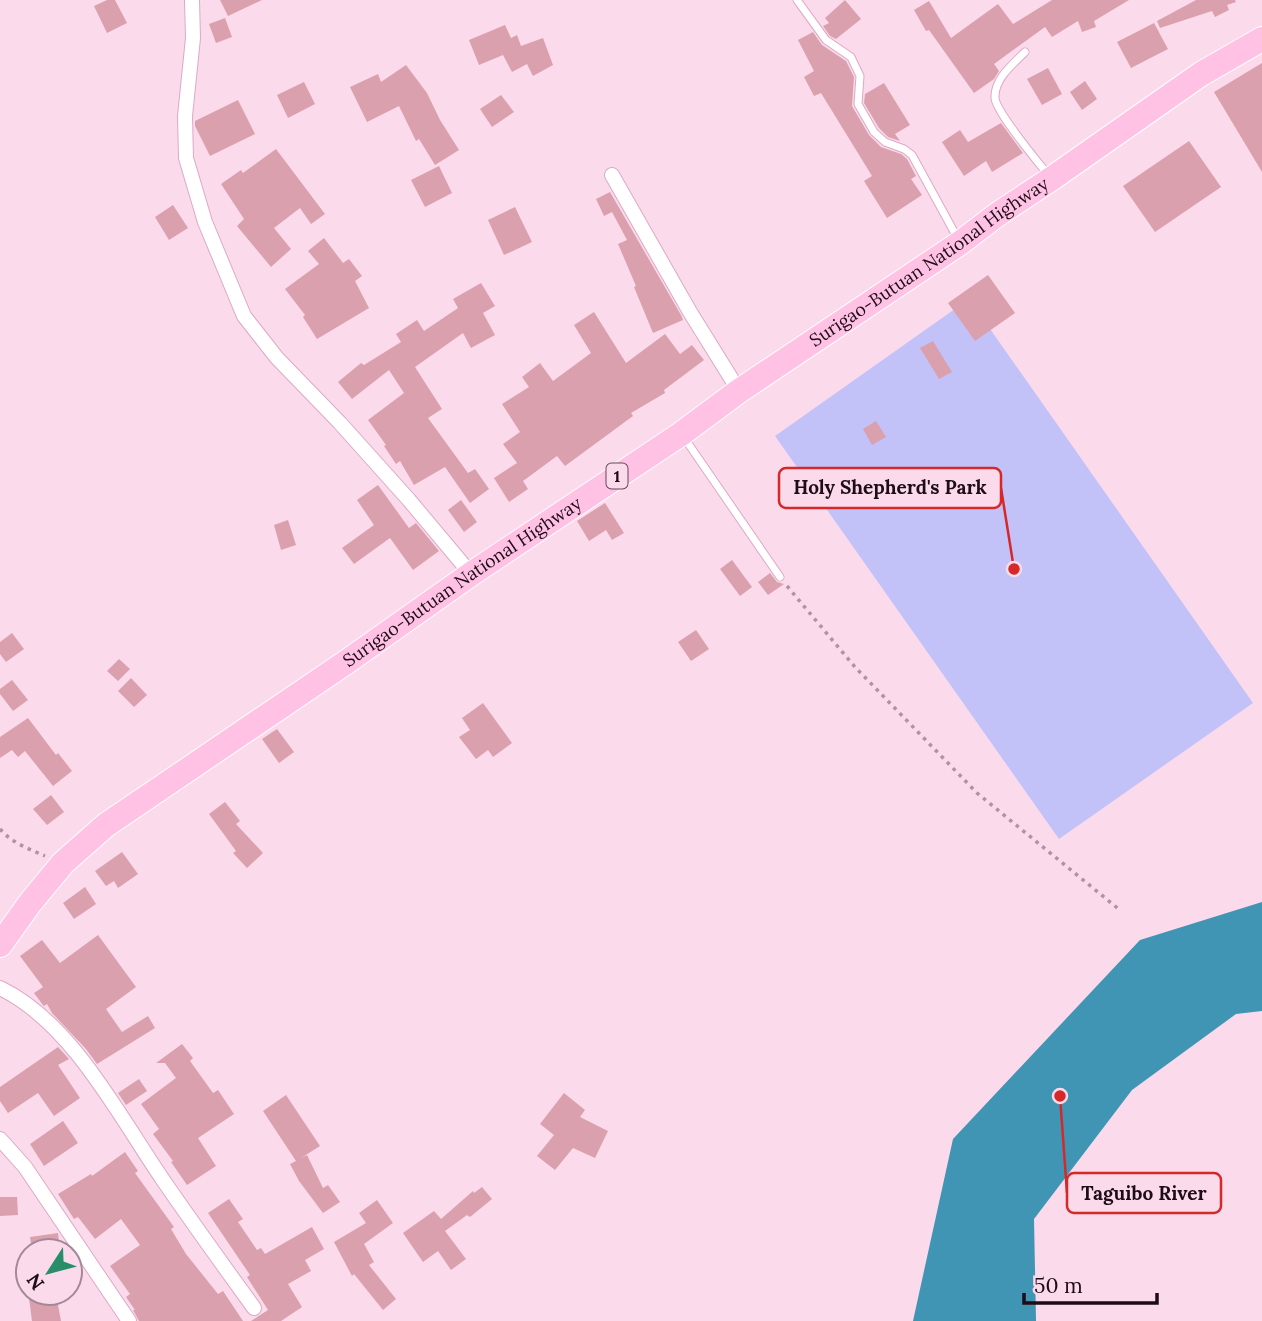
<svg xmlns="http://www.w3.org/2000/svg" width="1262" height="1321" font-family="Lora,serif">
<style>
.green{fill:#c2c2f9}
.water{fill:#3f95b3}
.building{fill:#dba0ad}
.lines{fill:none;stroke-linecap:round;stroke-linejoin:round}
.service-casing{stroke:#dda9c6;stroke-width:9}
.minor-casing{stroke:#dda9c6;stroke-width:16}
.trunk-casing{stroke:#fff;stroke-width:26}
.path{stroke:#af93a2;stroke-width:3.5;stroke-dasharray:3.5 5;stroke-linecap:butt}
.service{stroke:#fff;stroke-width:7}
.minor{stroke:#fff;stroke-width:14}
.trunk{stroke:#ffc2e4;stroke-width:24}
.labels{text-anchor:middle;stroke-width:5;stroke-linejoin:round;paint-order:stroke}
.shield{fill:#fbdaec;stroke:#604a57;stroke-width:2}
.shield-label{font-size:16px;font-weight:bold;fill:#1e0c17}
.street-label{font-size:18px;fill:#1e0c17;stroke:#fbdaec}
.leader{fill:none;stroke:#d62828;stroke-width:2.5}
.callout-dot{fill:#d62828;stroke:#fbdaec;stroke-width:2.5}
.callout{fill:#fbdaec;stroke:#d62828;stroke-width:2.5}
.callout-label{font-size:19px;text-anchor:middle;font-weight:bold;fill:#1e0c17}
</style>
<rect width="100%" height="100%" fill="#fbdaec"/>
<polygon class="green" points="969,299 1253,703 1059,839 775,436"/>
<polygon class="water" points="1262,902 1262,1011 1236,1014 1132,1090 1034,1219 1036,1321 913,1321 953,1139 1140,940"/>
<g class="building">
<polygon points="107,0 115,0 127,23 107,33 94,6"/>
<polygon points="220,0 262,0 228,16"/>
<polygon points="845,0 861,19 836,39 830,36 823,26 829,23 825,18"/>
<polygon points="1052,0 1129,0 1094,21 1096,27 1082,32 1078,21 1052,37 1045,27 994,64 999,71 994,79 974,93 929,30 926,31 914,10 929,1 951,38 998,4 1013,24"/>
<polygon points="1196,0 1235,0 1236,2 1227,5 1229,10 1215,17 1212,11 1160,28 1157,21"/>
<polygon points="225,18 232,37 216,43 209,24"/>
<polygon points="1154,23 1168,49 1131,68 1117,42"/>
<polygon points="505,25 511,38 517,35 521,46 543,38 553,65 533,76 527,64 512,72 503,55 479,65 469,40"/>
<polygon points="813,32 822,45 846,61 854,77 852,106 869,135 881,147 901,154 907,159 916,176 911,179 922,195 887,218 864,181 872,176 821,93 814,96 804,77 814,71 798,40"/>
<polygon points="1262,63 1262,172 1214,92"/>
<polygon points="406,65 427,93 440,120 459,150 435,165 419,139 416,141 399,106 367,122 350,87 378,74 381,82"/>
<polygon points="1048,68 1062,94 1042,105 1027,79"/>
<polygon points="1085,81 1097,99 1082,110 1070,92"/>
<polygon points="304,82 315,104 288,118 277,95"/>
<polygon points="884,83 910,125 895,134 900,141 888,137 879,128 864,103 865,94"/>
<polygon points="501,95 514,112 492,127 480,109"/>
<polygon points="238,100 255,134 210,156 195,126 195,121"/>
<polygon points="1001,123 1023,153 992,172 986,161 964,176 942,142 960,130 968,142"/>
<polygon points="1189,141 1221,187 1155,232 1123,186"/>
<polygon points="276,149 325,214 311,224 300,208 274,228 291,249 271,267 237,226 244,219 221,184 241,170 243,173"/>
<polygon points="439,166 452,193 425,207 411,180"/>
<polygon points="610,192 681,315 683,320 653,333 634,287 636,286 618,244 627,240 612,212 604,216 596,199"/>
<polygon points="173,205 188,228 169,240 155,217"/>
<polygon points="515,207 532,242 504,255 488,220"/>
<polygon points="324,238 343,263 349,259 362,276 355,281 369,308 317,339 303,317 305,315 285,289 319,264 308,251"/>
<polygon points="988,275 1015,313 975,341 948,303"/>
<polygon points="481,283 495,306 483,313 495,335 471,348 463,333 415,367 442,409 428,418 468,473 475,469 489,489 470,503 445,467 414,485 400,461 396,464 384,446 386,445 368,420 404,393 389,370 352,399 338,382 361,363 364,365 401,342 396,334 417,320 424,331 458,308 453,299"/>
<polygon points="594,312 626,363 665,334 680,354 692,345 704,360 664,390 665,393 631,413 633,416 565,466 557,456 523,481 528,489 509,502 494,478 517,463 503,444 520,432 502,404 529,387 522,377 540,363 553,381 591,353 574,325"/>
<polygon points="933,341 952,372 939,379 920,348"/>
<polygon points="876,421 886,437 872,445 863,429"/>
<polygon points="378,485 409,528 416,523 439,551 413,570 390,538 354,564 342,548 374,525 357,500"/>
<polygon points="461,500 477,522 464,532 448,510"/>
<polygon points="605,503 624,533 612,540 606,530 589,541 577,521"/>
<polygon points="288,520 296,545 281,550 274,525"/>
<polygon points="732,560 752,587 740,596 720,569"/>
<polygon points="770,573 777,582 784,584 768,595 758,582"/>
<polygon points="696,630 709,649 691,661 678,642"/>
<polygon points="12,633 24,649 6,662 0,654 0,642"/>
<polygon points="119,659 130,669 118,681 107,671"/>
<polygon points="131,678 147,695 134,707 118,691"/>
<polygon points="12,680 28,700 13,711 0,694 0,689"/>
<polygon points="483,703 512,743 493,757 488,750 476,759 459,737 470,730 462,718"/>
<polygon points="28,718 56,755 58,753 72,771 53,786 25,751 18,757 12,750 0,758 0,737"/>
<polygon points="277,729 294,752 279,763 262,739"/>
<polygon points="51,795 64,812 47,825 33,809"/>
<polygon points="225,802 240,821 236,824 263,853 247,868 233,853 236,851 209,814"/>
<polygon points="122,852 138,874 118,888 114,881 106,886 95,871"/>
<polygon points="85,887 96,904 74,919 63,903"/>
<polygon points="98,935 136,987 106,1009 122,1032 148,1016 155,1028 97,1064 86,1049 52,1013 47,1004 44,1006 43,1005 34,993 43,987 20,956 42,940 60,963"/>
<polygon points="182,1044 193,1058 190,1061 213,1093 218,1090 234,1114 198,1138 216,1166 187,1185 171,1162 173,1161 153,1134 159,1129 141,1104 176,1078 165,1063 156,1063"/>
<polygon points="58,1047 69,1059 58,1065 80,1098 54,1116 38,1093 8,1113 0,1101 0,1087"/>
<polygon points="139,1079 147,1091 126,1105 118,1093"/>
<polygon points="564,1093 585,1110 580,1117 608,1131 595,1158 573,1148 555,1170 537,1156 554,1135 540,1124"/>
<polygon points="286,1095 320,1146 301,1158 307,1155 323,1188 328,1185 340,1202 323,1213 299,1181 290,1164 296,1161 263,1111"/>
<polygon points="63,1121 78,1143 44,1166 30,1144"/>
<polygon points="125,1152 138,1171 135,1173 174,1227 171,1229 186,1254 218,1294 223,1291 243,1321 139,1321 133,1310 135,1310 126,1297 130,1294 110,1266 140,1245 121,1219 95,1239 78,1217 74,1219 58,1194 91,1174 92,1176"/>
<polygon points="482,1187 492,1199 470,1217 467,1215 445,1231 466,1259 451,1270 438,1251 423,1262 403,1233 434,1211 441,1219 473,1191 474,1193"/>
<polygon points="0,1197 17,1197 18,1215 0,1216"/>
<polygon points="229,1199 243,1219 238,1222 257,1250 261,1248 265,1254 312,1227 324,1249 305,1260 311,1271 288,1284 302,1307 281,1321 251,1321 268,1310 247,1277 250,1275 208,1213"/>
<polygon points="377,1200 393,1223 364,1244 374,1262 369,1265 396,1299 383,1310 354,1274 352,1276 334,1242 366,1223 359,1213"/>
<polygon points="58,1233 60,1251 32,1251 30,1237"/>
<polygon points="56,1294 61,1321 32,1321 29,1298"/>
</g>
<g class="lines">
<g class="service-casing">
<g id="service">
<polyline points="797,0 826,40 851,57 860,76 858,104 874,132 885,142 904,149 912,155 958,239"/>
<path d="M1025 52C1013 64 994 79 995 98 996 112 1038 162 1049 176"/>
<polyline points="683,436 780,577"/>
</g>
</g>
<g class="minor-casing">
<g id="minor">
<polyline points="192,0 193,38 185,116 186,158 205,222 244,316 277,358 340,423 409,500 471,574"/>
<polyline points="612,175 690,312 739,391"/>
<path d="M0 988C71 1022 118 1114 161 1177 191 1221 223 1265 254 1308"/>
<polyline points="0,1139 25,1167 129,1321"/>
</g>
</g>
<g class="trunk-casing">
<g id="trunk">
<path id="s1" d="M0 945 30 903 63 863 106 825 345 663 471 574 681 434 739 391 960 243 998 214 1051 179 1201 74 1262 39"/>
</g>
</g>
<g class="path">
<polyline points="787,586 855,667 977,793 1121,911"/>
<path d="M0 829C12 843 29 849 45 856"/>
</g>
<use href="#service" class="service"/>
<use href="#minor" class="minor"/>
<use href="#trunk" class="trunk"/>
</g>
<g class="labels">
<rect class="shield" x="606.5" y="463.5" width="21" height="25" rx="5"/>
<g class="shield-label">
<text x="617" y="482">1</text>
</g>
<g class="street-label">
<text dy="6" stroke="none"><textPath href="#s1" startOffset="1158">Surigao-Butuan National Highway</textPath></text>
<text dy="6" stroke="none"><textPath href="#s1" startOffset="592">Surigao-Butuan National Highway</textPath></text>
</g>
</g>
<path class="leader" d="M1014 569L1001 488M1060 1096L1067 1193"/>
<g class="callout-dot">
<circle cx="1014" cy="569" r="7"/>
<circle cx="1060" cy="1096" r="7"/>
</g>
<g class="callout">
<rect x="779" y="468" width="222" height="40" rx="7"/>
<rect x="1067" y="1173" width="154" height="40" rx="7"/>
</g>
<g class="callout-label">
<text x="890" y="494">Holy Shepherd's Park</text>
<text x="1144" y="1200">Taguibo River</text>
</g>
<g transform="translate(49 1272) rotate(234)"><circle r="33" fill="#fbdaec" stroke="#a38897" stroke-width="2"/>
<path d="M0-5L12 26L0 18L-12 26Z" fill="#288e69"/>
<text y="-10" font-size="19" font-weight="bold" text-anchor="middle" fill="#1e0c17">N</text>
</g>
<path d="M1024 1293v10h133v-10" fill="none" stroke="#1e0c17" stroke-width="3.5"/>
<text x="1034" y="1293" font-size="21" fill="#1e0c17" stroke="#fbdaec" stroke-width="5" paint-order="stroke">50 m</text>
</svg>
